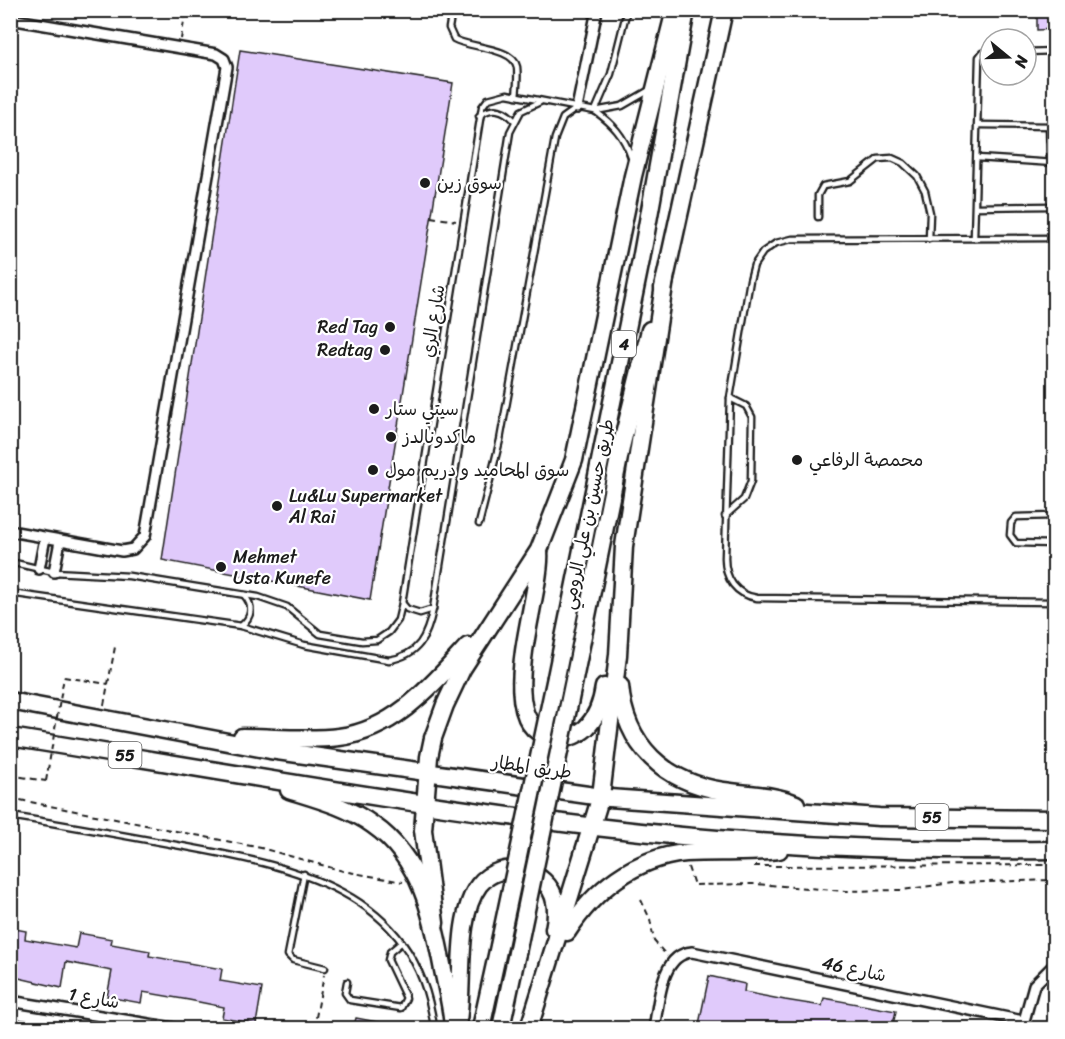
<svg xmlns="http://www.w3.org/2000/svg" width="1065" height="1039" font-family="Sriracha,'Playpen Sans Arabic',sans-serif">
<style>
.building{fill:#e0cafb;stroke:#1c1c1c;stroke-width:1.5}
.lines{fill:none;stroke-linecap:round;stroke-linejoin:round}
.lane-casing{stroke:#1c1c1c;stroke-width:9}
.street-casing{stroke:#1c1c1c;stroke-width:14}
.highway-casing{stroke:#1c1c1c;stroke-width:21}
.path{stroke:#1c1c1c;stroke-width:2;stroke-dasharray:6 4.5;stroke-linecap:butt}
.lane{stroke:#fff;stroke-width:4.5}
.street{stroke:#fff;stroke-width:9}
.highway{stroke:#fff;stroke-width:16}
.highway-bridge-casing{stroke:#1c1c1c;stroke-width:21;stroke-linecap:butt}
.path-bridge{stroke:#1c1c1c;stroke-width:2;stroke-dasharray:6 4.5;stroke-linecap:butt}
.highway-bridge{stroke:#fff;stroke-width:16}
.poi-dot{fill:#1c1c1c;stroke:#fff;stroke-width:2}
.labels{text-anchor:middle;stroke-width:4.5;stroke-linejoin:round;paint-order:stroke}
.shield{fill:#fff;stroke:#606060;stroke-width:1.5}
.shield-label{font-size:16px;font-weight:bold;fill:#1c1c1c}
.poi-label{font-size:18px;fill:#1c1c1c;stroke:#fff;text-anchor:start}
.street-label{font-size:18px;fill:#1c1c1c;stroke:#fff}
</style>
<rect width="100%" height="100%" fill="#fff"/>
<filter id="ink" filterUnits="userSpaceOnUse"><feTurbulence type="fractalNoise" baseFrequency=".0167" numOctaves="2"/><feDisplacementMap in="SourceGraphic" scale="12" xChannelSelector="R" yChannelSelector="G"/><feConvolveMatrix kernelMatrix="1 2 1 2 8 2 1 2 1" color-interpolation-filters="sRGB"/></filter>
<g filter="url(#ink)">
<g class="building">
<polygon points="1037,10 1054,10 1054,29 1037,30"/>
<polygon points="240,50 453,83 370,600 162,560"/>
<polygon points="10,928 26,931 25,939 76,948 79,933 112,939 111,944 150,951 149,956 222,969 220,981 262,988 256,1024 222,1018 224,1007 189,1000 143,992 141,1003 107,997 112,971 66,962 62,988 10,976"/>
<polygon points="709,976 745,984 744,992 785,1000 822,1006 824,998 896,1011 892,1029 698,1029"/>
<polygon points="10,1018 29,1021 28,1029 10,1029"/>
<polygon points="356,1018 388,1024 387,1029 353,1029"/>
</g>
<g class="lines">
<g class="lane-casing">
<g id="lane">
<path d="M452 10 449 28 454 39C469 48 513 47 517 67 518 76 517 87 516 96"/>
<polyline points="1026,52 1054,51"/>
<polyline points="595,111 611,74 627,10"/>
<path d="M595 111C613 124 624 136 631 157"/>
<path d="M479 116C492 106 503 108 514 120"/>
<polyline points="978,125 1054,126"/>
<polyline points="1049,126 1050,161"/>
<polyline points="977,158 1054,163"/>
<polyline points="976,207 1054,206"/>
<polyline points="818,217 818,195 823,186 850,181 878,159 892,158 903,163 917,176 925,191 930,213 929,239"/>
<polyline points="974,238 979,57 982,53 990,52"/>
<path d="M1054 238 792 239 776 243 763 252 754 265 750 280 730 398 725 558C725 579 736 595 757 598L1054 602"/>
<polyline points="725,516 744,499 751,481 752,417 746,406 730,398"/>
<polyline points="1054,516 1016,517 1011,523 1010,535 1016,543 1054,544"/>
<polyline points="479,524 500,440 555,138 563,118 577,108"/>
<polyline points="10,562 54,572 129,576 258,597 287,607 320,634 362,641 377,640 389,632 398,620 402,603 482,107 488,99 507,94 595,111 622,106 648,91"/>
<path d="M10 593 241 626 304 645 389 660C419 655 427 637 433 609L510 132 521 111 540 102"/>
<polyline points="1053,602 1054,561"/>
<polyline points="402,603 407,609 420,613 433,609"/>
<path d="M241 626C252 617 254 606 244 595"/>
<path d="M10 816C66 825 121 835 176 845 292 866 417 889 434 1028"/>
<polyline points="304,874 288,955 293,960 325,968"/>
<polyline points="347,982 345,993 350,1000 401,1008 406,998 388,960 390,952 402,942"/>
</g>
</g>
<g class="street-casing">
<g id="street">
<polyline points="10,19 216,54 224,59 227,67 145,536 133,549 122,551 10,531"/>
<polyline points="577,108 597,10"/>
<polyline points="39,569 45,538"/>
<polyline points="54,572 60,541"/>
<polyline points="10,1001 173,1028"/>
<path d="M654 1028C659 1004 660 954 692 952L1023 1021"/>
<polyline points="1022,1028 1034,985 1054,965"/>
</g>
</g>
<g class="highway-casing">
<g id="highway">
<polyline points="663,288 724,10"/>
<path d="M539 551C543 595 489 724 552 738 564 740 577 736 586 728 598 716 602 702 604 687"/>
<polyline points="556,677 641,260 686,10"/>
<polyline points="574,680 622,443 650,330"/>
<path d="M620 686C625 746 665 782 723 791 748 795 773 794 796 804"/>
<polyline points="10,701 270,750 609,798 879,817 1054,819"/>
<path d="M10 737C205 768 400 804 596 827 748 845 902 852 1054 850"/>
<path d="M242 737C274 737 307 741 339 737 395 730 432 685 468 646"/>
<path d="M289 790C318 799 348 807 373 825 421 858 433 917 443 970 447 989 452 1009 453 1028"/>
<polyline points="435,923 423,830 429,757 433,738 445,705 462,669 539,550 574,460 633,176 675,10"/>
<path d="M567 932C594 890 634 858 686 853 717 851 748 854 779 850"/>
<path d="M458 1020C464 982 455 917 479 885 500 858 549 868 555 902 557 911 556 920 554 929"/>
<polyline points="481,1028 499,946"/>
<polyline points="501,1028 517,953"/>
<polyline points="529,1028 601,796 618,655 624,546 665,279"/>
</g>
</g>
<g class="path">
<polyline points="181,39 186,10"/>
<polyline points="431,217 456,221"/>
<polyline points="64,677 108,684"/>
<polyline points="104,705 115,647"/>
<polyline points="10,775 46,781"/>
<polyline points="10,798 261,848 343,871 403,882"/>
<polyline points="754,866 1054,865"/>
<polyline points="688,867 694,885 756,884 846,891 902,890 952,883 1054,880"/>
<polyline points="641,900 650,919 654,941 667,956"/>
<polyline points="314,1028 324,975"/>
</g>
<use href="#lane" class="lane"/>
<use href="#street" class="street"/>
<use href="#highway" class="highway"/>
<g class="highway-bridge-casing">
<g id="highway-bridge">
<polyline points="499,946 556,677"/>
<polyline points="517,953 574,680"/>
</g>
</g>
<polyline class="path-bridge" points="46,781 64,677"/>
<use href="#highway-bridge" class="highway-bridge"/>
</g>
</g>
<g class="poi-dot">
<circle cx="425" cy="183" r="6"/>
<circle cx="390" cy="327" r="6"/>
<circle cx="385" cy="350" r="6"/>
<circle cx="374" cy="409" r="6"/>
<circle cx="391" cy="437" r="6"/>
<circle cx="797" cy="460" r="6"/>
<circle cx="373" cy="470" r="6"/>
<circle cx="277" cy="506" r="6"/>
<circle cx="221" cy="567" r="6"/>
</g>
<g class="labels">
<g class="shield">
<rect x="612" y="331" width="24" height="26" rx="4.5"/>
<rect x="108.5" y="742" width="33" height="26" rx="4.5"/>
<rect x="915.5" y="804" width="33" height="26" rx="4.5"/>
</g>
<g class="shield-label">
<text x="624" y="350">4</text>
<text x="125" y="761">55</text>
<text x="932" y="823">55</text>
</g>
<g class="poi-label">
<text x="437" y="189">سوق زين</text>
<text x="378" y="333" text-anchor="end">Red Tag</text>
<text x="373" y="356" text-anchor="end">Redtag</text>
<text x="386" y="415">سيتي ستار</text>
<text x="403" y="443">ماكدونالدز</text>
<text x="809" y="466">محمصة الرفاعي</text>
<text x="385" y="476">سوق المحاميد و دريم مول</text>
<text x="289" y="502">Lu&amp;Lu Supermarket<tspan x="289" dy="21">Al Rai</tspan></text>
<text x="233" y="563">Mehmet<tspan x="233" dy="21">Usta Kunefe</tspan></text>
</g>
<g class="street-label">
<text transform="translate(433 321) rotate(-81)" y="6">شارع الري</text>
<text transform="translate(588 514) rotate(-78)" y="6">طريق حسين بن علي الرومي</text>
<text transform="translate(532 767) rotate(8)" y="6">طريق المطار</text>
<text transform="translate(854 969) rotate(12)" y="6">شارع 46</text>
<text transform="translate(94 998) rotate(10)" y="6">شارع 1</text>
</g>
</g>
<rect width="1065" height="1039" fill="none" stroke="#fff" stroke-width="36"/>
<rect x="18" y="18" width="1029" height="1003" fill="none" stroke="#1c1c1c" stroke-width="2" filter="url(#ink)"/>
<g transform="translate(1008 57) rotate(109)"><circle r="28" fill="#ffffff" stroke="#a4a4a4" stroke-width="1.5"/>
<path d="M0-4.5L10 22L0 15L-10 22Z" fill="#1c1c1c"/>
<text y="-9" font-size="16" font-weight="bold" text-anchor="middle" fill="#1c1c1c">N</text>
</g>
</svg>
